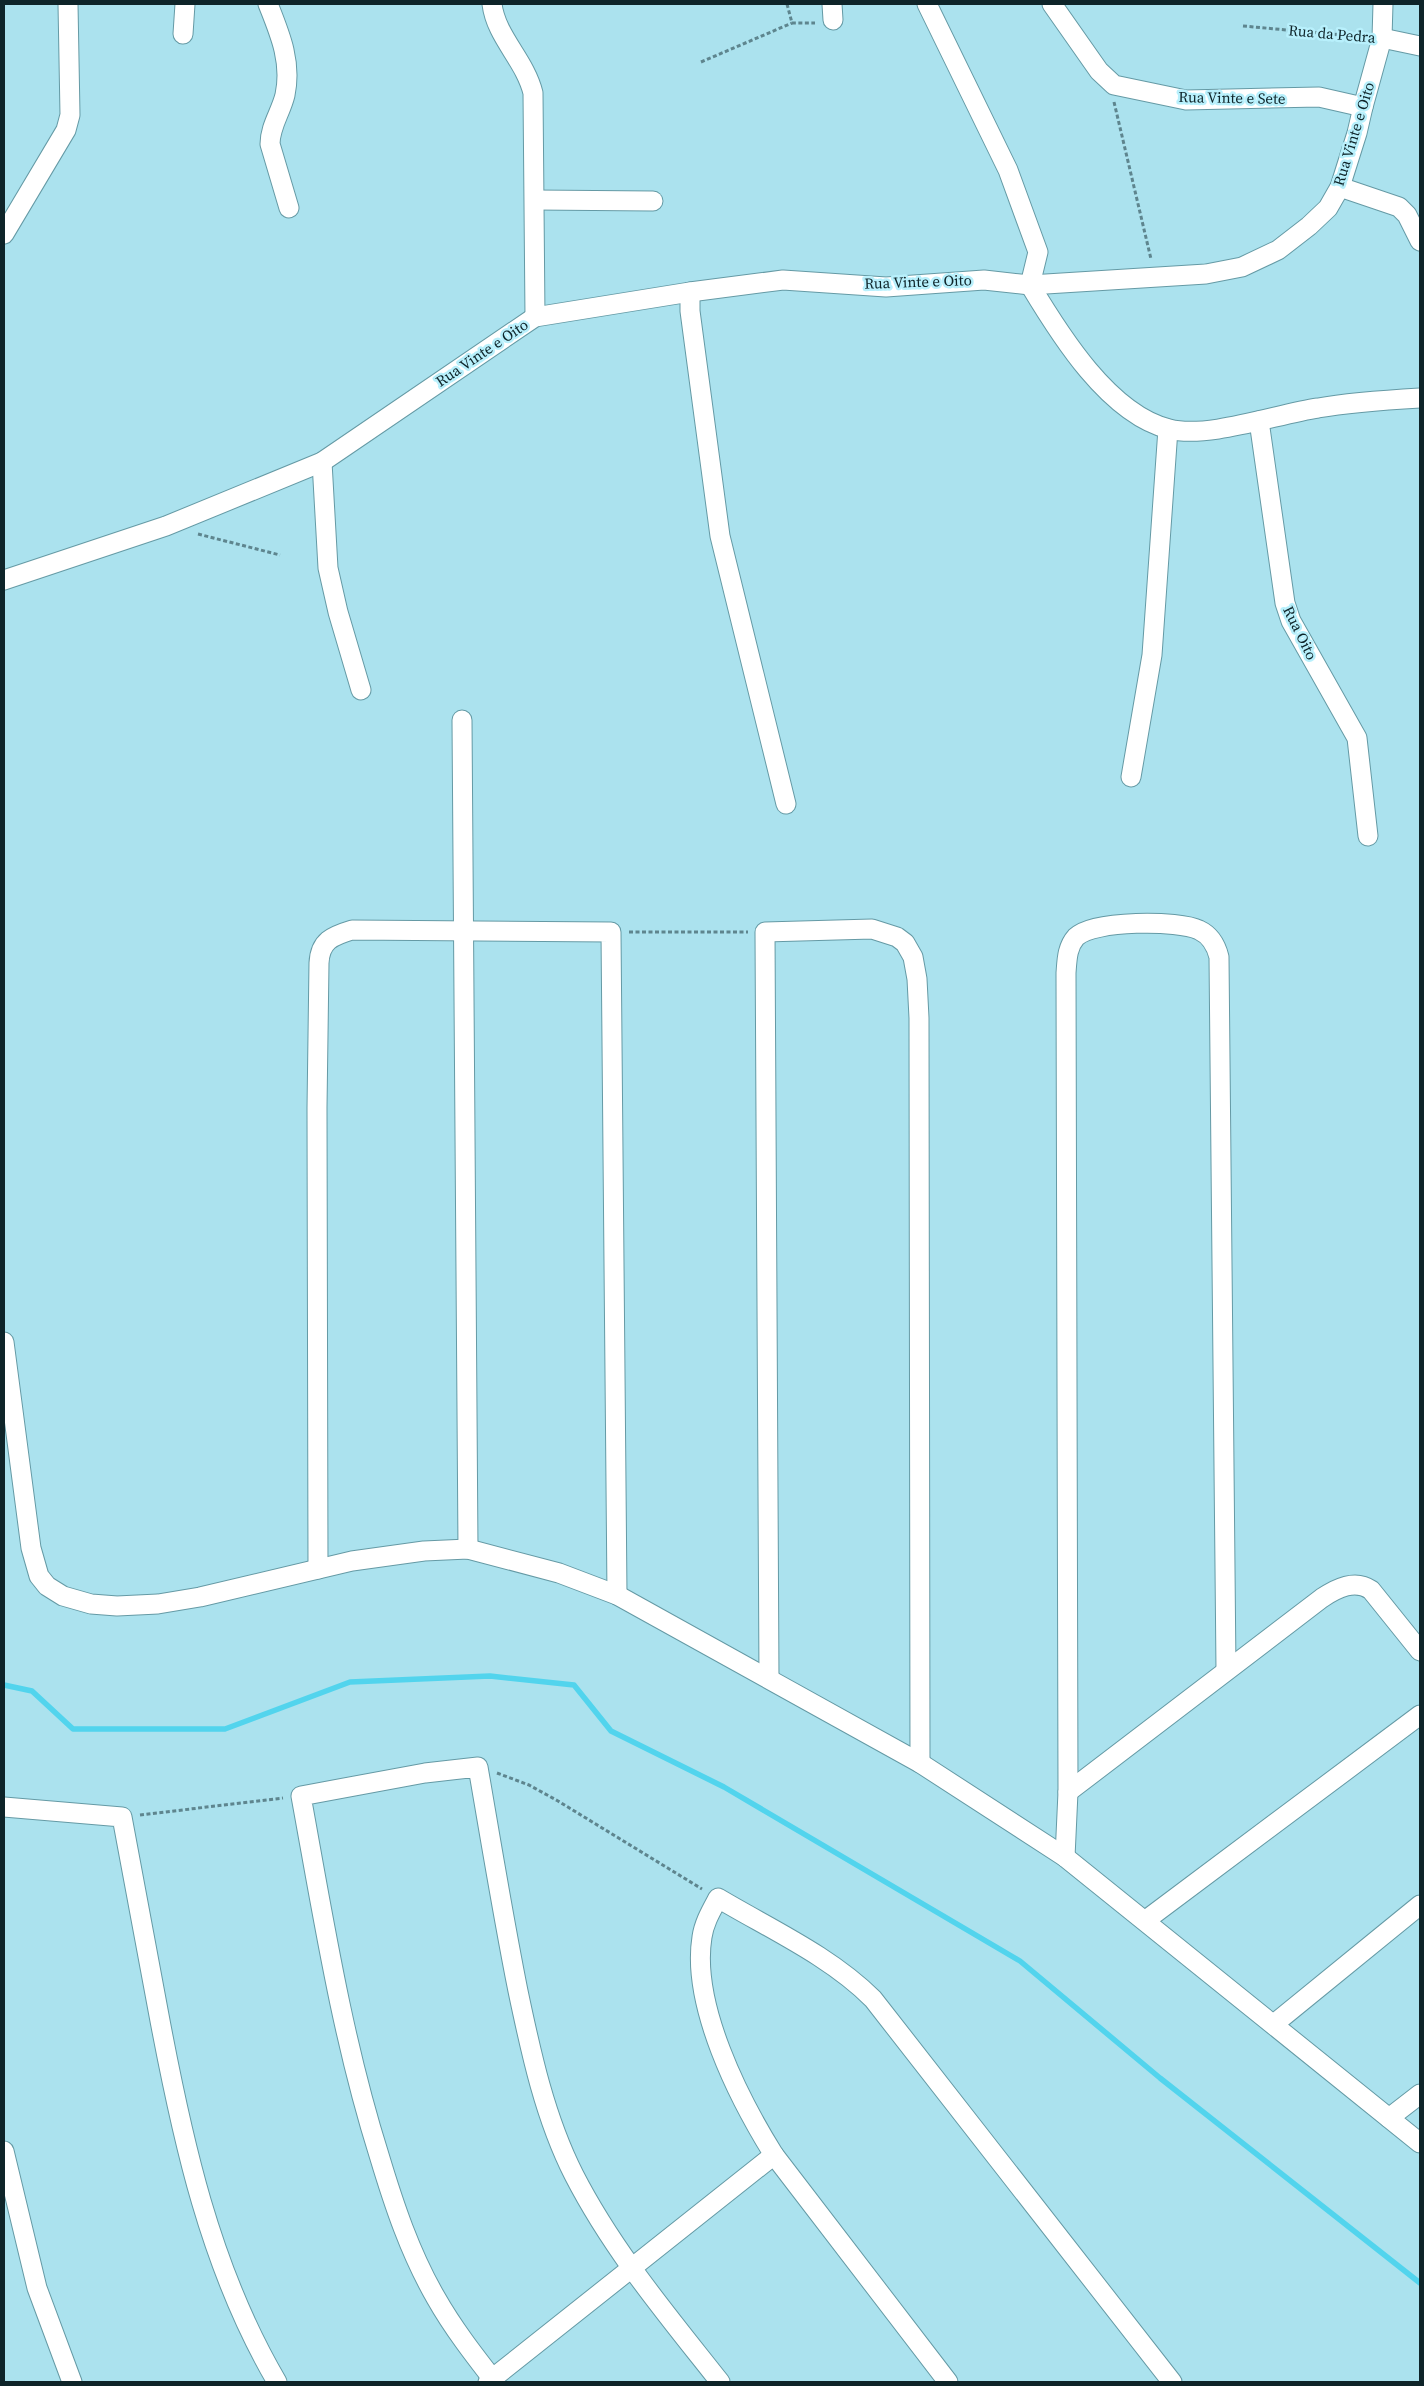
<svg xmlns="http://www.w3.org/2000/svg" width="1424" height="2386" font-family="'Source Serif 4',serif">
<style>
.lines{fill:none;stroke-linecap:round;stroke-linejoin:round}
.stream{stroke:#52d4ed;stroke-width:5.5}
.minor-casing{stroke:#659aa5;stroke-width:21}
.path{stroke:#5e858e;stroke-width:3;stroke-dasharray:4 2.5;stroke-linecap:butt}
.minor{stroke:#fff;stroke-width:19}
.labels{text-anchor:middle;stroke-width:5;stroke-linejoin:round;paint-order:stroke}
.street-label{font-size:15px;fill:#0e2429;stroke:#b8f0fc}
</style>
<rect width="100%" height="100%" fill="#abe2ee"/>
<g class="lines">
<polyline class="stream" points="4,1685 32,1691 73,1729 225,1729 350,1682 490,1676 574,1685 611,1731 724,1787 1020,1961 1160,2078 1420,2283"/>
<g class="minor-casing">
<g id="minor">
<path d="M268 4C280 34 292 62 285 95 281 112 270 126 270 144L289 208"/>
<path d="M492 4C496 37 525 60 533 93L535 317"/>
<polyline points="832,4 833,20"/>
<path d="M927 4 1008 170 1038 252 1030 285C1060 335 1109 414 1169 429 1208 439 1277 414 1318 408 1352 402 1386 400 1420 398"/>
<polyline points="1052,4 1099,71 1114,85 1186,100 1319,97 1363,107"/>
<polyline points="183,34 185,4"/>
<polyline points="1382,38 1420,46"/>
<polyline points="1340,187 1399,207 1407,215 1420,241"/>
<polyline points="535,200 653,201"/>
<polyline points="4,234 66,130 70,115 68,4"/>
<polyline points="690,292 690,311 720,536 786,804"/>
<polyline points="1259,421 1285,603 1291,621 1357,738 1368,836"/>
<polyline points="322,462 328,568 338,612 361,690"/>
<polyline points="4,580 166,526 322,462 535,317 690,292 783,280 886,287 984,280 1030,285 1206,274 1242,267 1278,250 1309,226 1328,208 1340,187 1357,133 1363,107 1382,38 1383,4"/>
<polyline points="462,720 468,1549"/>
<polyline points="1131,777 1152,655 1168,429"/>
<polyline points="4,1342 31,1548 39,1576 47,1586 63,1596 91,1604 117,1606 158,1604 200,1597 352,1561 424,1551 468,1549 559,1573 617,1595 920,1763 1065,1857 1420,2143"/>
<path d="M318 1569 317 1108 319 963C320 941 332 936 352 930L611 932 617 1595"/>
<polyline points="769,1678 765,932 872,929 897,937 905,943 913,957 917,979 919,1018 920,1763"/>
<path d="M1068 1792 1322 1598C1337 1588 1355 1579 1371 1590L1420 1651"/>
<path d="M4 1807 122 1817C134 1881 146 1945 158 2010 182 2139 210 2268 277 2382"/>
<path d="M1065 1857 1068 1792 1066 973C1067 960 1067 947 1076 937 1093 920 1179 920 1199 930 1210 935 1216 945 1219 957L1226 1670"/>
<polyline points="1146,1920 1420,1715"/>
<polyline points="1274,2024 1420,1905"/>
<polyline points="1389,2118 1420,2094"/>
<polyline points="4,2151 37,2288 72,2382"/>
<polyline points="488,2382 774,2155"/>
<path d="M495 2382C474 2355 453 2328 436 2298 410 2253 394 2205 379 2155 342 2038 323 1916 301 1796L425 1773 478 1767C491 1842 503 1916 518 1991 531 2053 545 2118 574 2175 613 2251 668 2316 720 2382"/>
<path d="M948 2382 774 2155C739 2099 691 2005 702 1937 704 1923 711 1911 718 1898 770 1929 830 1956 873 1999L1172 2382"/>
</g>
</g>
<g class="path">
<polyline points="787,4 792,23 815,23"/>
<polyline points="1243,26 1364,37"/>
<polyline points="701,62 792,23"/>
<polyline points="1114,102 1151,259"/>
<polyline points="198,534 280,555"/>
<polyline points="629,932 748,932"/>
<polyline points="497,1773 529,1785 558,1801 702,1889"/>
<polyline points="140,1815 283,1798"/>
</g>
<use href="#minor" class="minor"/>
</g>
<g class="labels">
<g class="street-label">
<text transform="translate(1332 34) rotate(5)" y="5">Rua da Pedra</text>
<text transform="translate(1232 98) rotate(1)" y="5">Rua Vinte e Sete</text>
<text transform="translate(1354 134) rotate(-73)" y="5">Rua Vinte e Oito</text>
<text transform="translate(918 282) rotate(-2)" y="5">Rua Vinte e Oito</text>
<text transform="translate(482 353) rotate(-34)" y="5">Rua Vinte e Oito</text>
<text transform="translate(1300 633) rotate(64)" y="5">Rua Oito</text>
</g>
</g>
<rect width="1424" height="2386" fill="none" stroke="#0e2429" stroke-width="10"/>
</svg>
